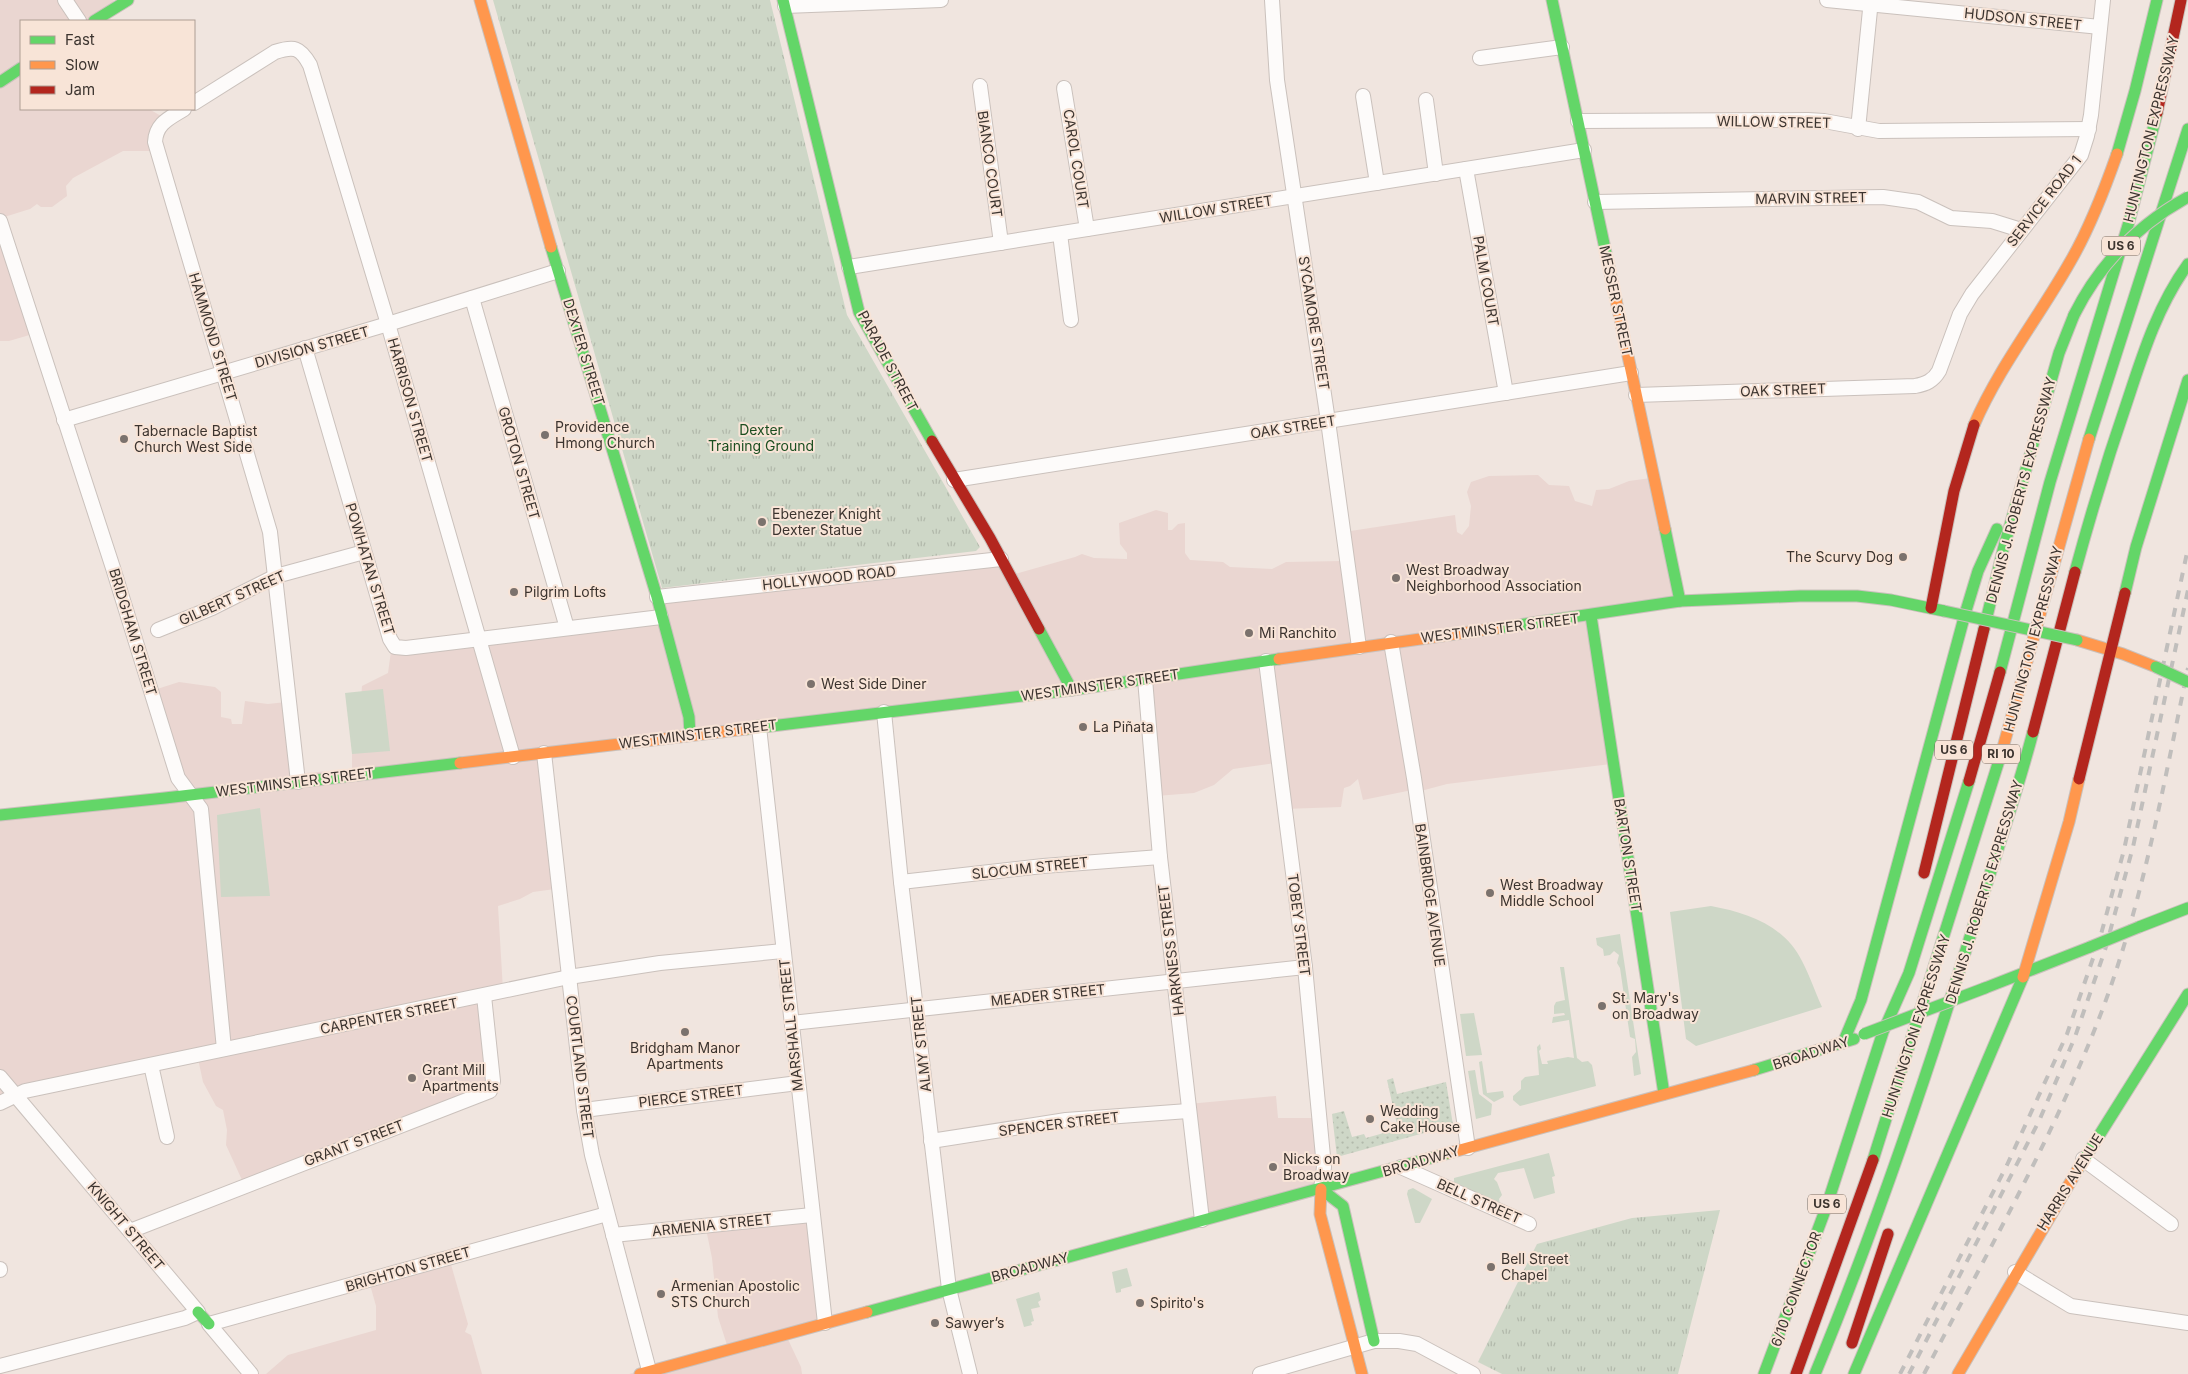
<svg xmlns="http://www.w3.org/2000/svg" width="2188" height="1374" font-family="Inter,sans-serif">
<style>
.commercial{fill:#ead6d1}
.grass{fill:#ced7c7}
.park{fill:url(#park-tufts)}
.garden{fill:url(#garden-dots)}
.lines{fill:none;stroke-linecap:round;stroke-linejoin:round}
.street-casing{stroke:#cac1bc;stroke-width:16}
.fast-casing{stroke:#cac1bc;stroke-width:13}
.slow-casing{stroke:#cac1bc;stroke-width:13}
.jam-casing{stroke:#cac1bc;stroke-width:13}
.street{stroke:#fdfbfa;stroke-width:14}
.fast{stroke:#63d668;stroke-width:11}
.slow{stroke:#ff974d;stroke-width:11}
.jam{stroke:#b3261e;stroke-width:11}
.rail{stroke:#c0bebc;stroke-width:4;stroke-dasharray:9 9;stroke-linecap:butt}
.fast-bridge-casing{stroke:#cac1bc;stroke-width:13;stroke-linecap:butt}
.fast-bridge{stroke:#63d668;stroke-width:11}
.poi-dot{fill:#7b726d;stroke:#f8e4d7;stroke-width:2}
.labels{text-anchor:middle;stroke-width:4;stroke-linejoin:round;paint-order:stroke}
.shield{fill:#f8e4d7;stroke:#746961;stroke-width:1}
.shield-label{font-size:12px;font-weight:bold;fill:#3c342f}
.street-label{font-size:14px;fill:#3c342f;stroke:#f8e4d7}
.poi-label{font-size:14px;fill:#3c342f;stroke:#f8e4d7;text-anchor:start}
.park-label{font-size:14px;fill:#1b4e20;stroke:#f8e4d7}
</style>
<defs>
<pattern id="park-tufts" width="24" height="20" patternUnits="userSpaceOnUse" patternTransform="scale(1.25)"><rect width="24" height="20" fill="#ced7c7"/><path d="M3 7l-1-3M5 7V3M7 7l1-3M15 17l-1-3M17 17v-4M19 17l1-3" fill="none" stroke="#b2b9ab"/></pattern>
<pattern id="garden-dots" width="8" height="8" patternUnits="userSpaceOnUse" patternTransform="scale(1.25)"><rect width="8" height="8" fill="#ced7c7"/><path d="M2 2h.1M6 6h.1" fill="none" stroke="#b2b9ab" stroke-width="1.8" stroke-linecap="round"/></pattern>
</defs>
<rect width="100%" height="100%" fill="#f0e5df"/>
<g class="commercial">
<polygon points="0,0 114,0 101,21 21,21 21,109 149,109 161,116 155,151 123,151 73,178 66,186 67,196 52,207 41,207 37,204 30,209 1,218 33,334 9,341 0,341"/>
<polygon points="1538,475 1549,485 1569,486 1575,501 1592,506 1596,490 1609,489 1629,481 1651,478 1677,597 1592,610 1611,764 1447,784 1417,792 1412,790 1363,800 1358,779 1350,786 1344,788 1341,807 1284,809 1275,763 1233,769 1214,785 1194,793 1156,796 1143,680 543,755 555,889 533,892 520,899 498,906 503,990 482,994 493,1084 242,1180 226,1145 227,1130 223,1110 216,1106 203,1082 197,1054 0,1102 0,811 180,790 154,690 179,682 215,687 221,692 221,717 231,719 232,724 242,724 245,701 268,704 286,702 295,774 352,769 352,711 361,700 362,686 388,673 392,644 654,613 655,598 996,555 1012,575 1075,557 1082,554 1094,558 1127,559 1127,553 1120,544 1119,523 1156,510 1168,513 1168,530 1172,530 1178,524 1185,523 1185,553 1190,560 1223,562 1230,567 1272,569 1286,562 1343,561 1344,532 1455,515 1457,532 1462,535 1469,526 1471,506 1467,492 1471,482 1489,476"/>
<polygon points="1276,1096 1278,1118 1321,1118 1329,1180 1201,1215 1188,1104"/>
<polygon points="809,1216 823,1317 785,1333 801,1367 802,1374 629,1374 727,1345 718,1317 712,1258 706,1229"/>
<polygon points="450,1261 468,1324 465,1332 471,1335 482,1374 266,1374 288,1355 376,1330 376,1306 369,1281"/>
</g>
<g class="grass">
<polygon points="383,689 390,751 352,754 345,693"/>
<polygon points="260,808 270,896 221,897 217,815"/>
<path d="M1711 906C1748 913 1784 925 1802 961 1810 976 1815 992 1822 1007L1696 1046 1686 1039 1670 912Z"/>
<polygon points="1620,934 1641,1074 1634,1076 1632,1057 1636,1052 1635,1039 1630,1037 1620,968 1617,963 1619,955 1614,951 1610,955 1604,956 1603,949 1597,945 1596,938"/>
<polygon points="1560,967 1564,967 1577,1058 1582,1062 1588,1061 1592,1065 1596,1086 1520,1106 1513,1100 1513,1096 1521,1089 1521,1081 1525,1077 1539,1075 1537,1047 1540,1044 1541,1049 1539,1051 1542,1064 1548,1064 1547,1061 1568,1057 1574,1058 1569,1020 1552,1023 1553,1017 1565,1015 1564,1013 1554,1014 1554,1006 1556,1002 1565,1000"/>
<polygon points="1474,1013 1482,1055 1466,1056 1460,1014"/>
<polygon points="1482,1061 1487,1093 1503,1091 1504,1097 1494,1102 1483,1094 1479,1062"/>
<polygon points="1475,1070 1479,1094 1492,1104 1491,1115 1476,1119 1468,1071"/>
<polygon points="1549,1153 1555,1176 1552,1177 1555,1193 1534,1199 1524,1168 1498,1173 1494,1179 1497,1182 1502,1195 1499,1199 1500,1204 1454,1184 1454,1178"/>
<polygon points="1413,1188 1432,1199 1420,1223 1415,1223 1407,1194 1408,1190"/>
<polygon points="1127,1268 1132,1286 1121,1289 1121,1292 1116,1293 1112,1272"/>
<polygon points="1039,1292 1041,1300 1038,1302 1040,1307 1031,1309 1034,1321 1031,1322 1032,1325 1024,1327 1016,1299"/>
</g>
<g class="park">
<polygon points="493,0 770,0 847,315 980,547 976,551 662,588"/>
<polygon points="1720,1210 1678,1374 1502,1374 1478,1362 1537,1244 1632,1218"/>
</g>
<polygon class="garden" points="1393,1078 1397,1094 1446,1082 1453,1125 1337,1157 1332,1114 1344,1111 1352,1137 1364,1134 1366,1138 1398,1129 1387,1080"/>
<g class="lines">
<g class="street-casing">
<g id="street">
<polyline points="65,0 79,21"/>
<polyline points="1272,0 1277,80 1328,421 1359,647"/>
<polyline points="1827,0 2100,27"/>
<polyline points="785,6 941,0"/>
<polyline points="1480,58 1562,47"/>
<polyline points="980,86 1001,243"/>
<polyline points="1064,88 1087,229"/>
<polyline points="1363,96 1377,183"/>
<polyline points="1426,100 1436,174"/>
<path d="M194 103 275 52C294 46 300 47 310 65L388 324 513 757"/>
<path d="M184 109C170 118 156 123 155 142L270 532 298 782"/>
<polyline points="1578,121 1808,120 1824,121 1879,131 2089,129"/>
<polyline points="1858,129 1871,0"/>
<polyline points="1466,169 1506,393"/>
<polyline points="1595,202 1883,197 1918,202 1951,218 1992,221 2021,230"/>
<polyline points="0,221 113,568 178,778 201,809 224,1049"/>
<polyline points="1060,234 1071,320"/>
<polyline points="849,267 1584,150"/>
<polyline points="472,298 567,628"/>
<polyline points="305,348 390,639 395,647 406,648 661,617"/>
<path d="M1636 395 1915 386C1926 384 1933 381 1939 371L1960 314 1972 294 2081 155 2087 136 2091 115 2103 0"/>
<polyline points="64,420 388,324 558,271"/>
<polyline points="954,480 1631,373"/>
<polyline points="657,597 1001,559"/>
<polyline points="158,630 212,608 276,576 364,552"/>
<polyline points="1391,642 1414,778 1468,1148"/>
<polyline points="1266,661 1305,967 1324,1167 1321,1189"/>
<polyline points="1145,679 1160,857 1202,1220"/>
<polyline points="884,712 901,882 949,1289 970,1374"/>
<polyline points="759,727 825,1323"/>
<polyline points="544,753 584,1110 592,1155 650,1374"/>
<polyline points="901,882 1043,866 1160,857"/>
<polyline points="792,1023 1305,967"/>
<polyline points="151,1065 167,1137"/>
<polyline points="0,1077 198,1312 185,1318 0,1366"/>
<polyline points="0,1103 25,1091 569,977 660,963 783,951"/>
<polyline points="584,1110 798,1083"/>
<polyline points="931,1141 1066,1120 1188,1111"/>
<polyline points="2083,1159 2171,1224"/>
<polyline points="1401,1167 1529,1224"/>
<polyline points="130,1231 490,1091 493,1081 484,996"/>
<polyline points="613,1235 812,1215"/>
<polyline points="0,1270 0,1269"/>
<polyline points="2015,1272 2071,1306 2188,1323"/>
<polyline points="251,1374 209,1324 607,1214"/>
<polyline points="1260,1374 1374,1341 1399,1341 1417,1344 1473,1374"/>
</g>
</g>
<g class="fast-casing">
<g id="fast">
<polyline points="783,0 859,312 932,441"/>
<polyline points="1552,0 1616,300"/>
<polyline points="94,21 128,0"/>
<polyline points="0,82 21,68"/>
<polyline points="2117,154 2135,91 2157,0"/>
<polyline points="551,247 657,597 689,717 690,735"/>
<polyline points="2089,439 2188,129"/>
<polyline points="1665,529 1680,601"/>
<path d="M2075 572C2091 513 2109 454 2129 396 2144 350 2159 304 2188 264"/>
<polyline points="2125,593 2136,547 2188,380"/>
<polyline points="1591,616 1664,1094"/>
<polyline points="1498,628 1680,601 1800,596 1857,596 1891,600 1944,611"/>
<polyline points="1039,629 1072,690"/>
<polyline points="1984,629 2003,550 2059,353 2074,315"/>
<polyline points="2000,672 2050,482 2129,222 2157,113"/>
<polyline points="746,729 1072,690 1279,659"/>
<polyline points="0,815 165,798 460,763"/>
<polyline points="2139,927 2188,908"/>
<polyline points="1985,988 2090,947"/>
<polyline points="1843,1043 1861,1000 1965,614 1978,571 1997,529"/>
<polyline points="1754,1070 1854,1039"/>
<polyline points="1873,1160 2002,751"/>
<polyline points="2078,1169 2188,994"/>
<polyline points="1321,1189 1343,1206 1374,1341"/>
<polyline points="198,1312 209,1324"/>
<polyline points="867,1312 1449,1153"/>
<polyline points="1764,1374 1826,1208 1883,1032 1909,973 1969,781"/>
<path d="M1815 1374C1876 1227 1927 1076 1974 924 1994 860 2016 797 2033 732"/>
<polyline points="1854,1374 2023,977"/>
</g>
</g>
<g class="slow-casing">
<g id="slow">
<polyline points="480,0 551,247"/>
<polyline points="1616,300 1665,529"/>
<path d="M1974 425C1999 367 2039 317 2070 262 2090 228 2104 191 2117 154"/>
<polyline points="2077,640 2123,654 2156,667"/>
<polyline points="1279,659 1498,628"/>
<polyline points="2002,751 2089,439"/>
<polyline points="460,763 746,729"/>
<polyline points="2023,977 2069,822 2079,779"/>
<polyline points="1449,1153 1754,1070"/>
<polyline points="1321,1189 1320,1214 1362,1374"/>
<polyline points="640,1374 867,1312"/>
<polyline points="1958,1374 2078,1169"/>
</g>
</g>
<g class="jam-casing">
<g id="jam">
<polyline points="2157,113 2181,0"/>
<polyline points="932,441 990,538 1039,629"/>
<polyline points="1931,608 1954,491 1974,425"/>
<polyline points="2033,732 2075,572"/>
<polyline points="2079,779 2125,593"/>
<polyline points="1969,781 2000,672"/>
<polyline points="1924,873 1984,629"/>
<polyline points="1852,1343 1888,1234"/>
<polyline points="1796,1374 1873,1160"/>
</g>
</g>
<use href="#street" class="street"/>
<use href="#fast" class="fast"/>
<use href="#slow" class="slow"/>
<use href="#jam" class="jam"/>
<g class="rail">
<polyline points="1900,1374 2007,1165 2067,1034 2100,938 2124,850 2188,548"/>
<polyline points="1909,1374 2039,1121 2075,1037 2105,950 2133,847 2188,590"/>
<path d="M1924 1374C1986 1254 2055 1135 2103 1008 2144 898 2164 782 2188 668"/>
</g>
<g class="fast-bridge-casing">
<g id="fast-bridge">
<path d="M2074 315C2100 263 2137 225 2188 197"/>
<polyline points="1944,611 2077,640"/>
<polyline points="2156,667 2188,682"/>
<polyline points="2090,947 2139,927"/>
<polyline points="1864,1034 1985,988"/>
</g>
</g>
<use href="#fast-bridge" class="fast-bridge"/>
</g>
<g class="poi-dot">
<circle cx="545" cy="435" r="5"/>
<circle cx="124" cy="439" r="5"/>
<circle cx="762" cy="522" r="5"/>
<circle cx="1903" cy="557" r="5"/>
<circle cx="1396" cy="578" r="5"/>
<circle cx="514" cy="592" r="5"/>
<circle cx="1249" cy="633" r="5"/>
<circle cx="811" cy="684" r="5"/>
<circle cx="1083" cy="727" r="5"/>
<circle cx="1490" cy="893" r="5"/>
<circle cx="1602" cy="1006" r="5"/>
<circle cx="685" cy="1032" r="5"/>
<circle cx="412" cy="1078" r="5"/>
<circle cx="1370" cy="1119" r="5"/>
<circle cx="1273" cy="1167" r="5"/>
<circle cx="1491" cy="1267" r="5"/>
<circle cx="661" cy="1294" r="5"/>
<circle cx="1140" cy="1303" r="5"/>
<circle cx="935" cy="1323" r="5"/>
</g>
<g class="labels">
<g class="shield">
<rect x="2102" y="236.5" width="38" height="19" rx="4"/>
<rect x="1935" y="740.5" width="38" height="19" rx="4"/>
<rect x="1982" y="744.5" width="38" height="19" rx="4"/>
<rect x="1808" y="1194.5" width="38" height="19" rx="4"/>
</g>
<g class="shield-label">
<text x="2121" y="250">US 6</text>
<text x="1954" y="754">US 6</text>
<text x="2001" y="758">RI 10</text>
<text x="1827" y="1208">US 6</text>
</g>
<g class="street-label">
<text transform="translate(2023 19) rotate(6)" y="5">HUDSON STREET</text>
<text transform="translate(1774 122) rotate(1)" y="5">WILLOW STREET</text>
<text transform="translate(2151 129) rotate(-76)" y="5">HUNTINGTON EXPRESSWAY</text>
<text transform="translate(1076 159) rotate(81)" y="5">CAROL COURT</text>
<text transform="translate(990 164) rotate(82)" y="5">BIANCO COURT</text>
<text transform="translate(1811 198) rotate(-1)" y="5">MARVIN STREET</text>
<text transform="translate(2044 201) rotate(-52)" y="5">SERVICE ROAD 1</text>
<text transform="translate(1216 209) rotate(-9)" y="5">WILLOW STREET</text>
<text transform="translate(1486 281) rotate(80)" y="5">PALM COURT</text>
<text transform="translate(1616 301) rotate(78)" y="5">MESSER STREET</text>
<text transform="translate(1314 323) rotate(81)" y="5">SYCAMORE STREET</text>
<text transform="translate(213 337) rotate(73)" y="5">HAMMOND STREET</text>
<text transform="translate(312 347) rotate(-16)" y="5">DIVISION STREET</text>
<text transform="translate(584 352) rotate(73)" y="5">DEXTER STREET</text>
<text transform="translate(888 361) rotate(62)" y="5">PARADE STREET</text>
<text transform="translate(1783 390) rotate(-2)" y="5">OAK STREET</text>
<text transform="translate(410 400) rotate(74)" y="5">HARRISON STREET</text>
<text transform="translate(1293 427) rotate(-9)" y="5">OAK STREET</text>
<text transform="translate(519 463) rotate(74)" y="5">GROTON STREET</text>
<text transform="translate(2021 490) rotate(-75)" y="5">DENNIS J. ROBERTS EXPRESSWAY</text>
<text transform="translate(370 569) rotate(73)" y="5">POWHATAN STREET</text>
<text transform="translate(829 578) rotate(-6)" y="5">HOLLYWOOD ROAD</text>
<text transform="translate(232 598) rotate(-24)" y="5">GILBERT STREET</text>
<text transform="translate(1500 628) rotate(-7)" y="5">WESTMINSTER STREET</text>
<text transform="translate(133 632) rotate(73)" y="5">BRIDGHAM STREET</text>
<text transform="translate(2033 639) rotate(-75)" y="5">HUNTINGTON EXPRESSWAY</text>
<text transform="translate(1100 685) rotate(-8)" y="5">WESTMINSTER STREET</text>
<text transform="translate(698 734) rotate(-7)" y="5">WESTMINSTER STREET</text>
<text transform="translate(295 782) rotate(-7)" y="5">WESTMINSTER STREET</text>
<text transform="translate(1628 855) rotate(81)" y="5">BARTON STREET</text>
<text transform="translate(1030 868) rotate(-6)" y="5">SLOCUM STREET</text>
<text transform="translate(1984 892) rotate(-73)" y="5">DENNIS J. ROBERTS EXPRESSWAY</text>
<text transform="translate(1430 895) rotate(82)" y="5">BAINBRIDGE AVENUE</text>
<text transform="translate(1299 925) rotate(83)" y="5">TOBEY STREET</text>
<text transform="translate(1171 950) rotate(-97)" y="5">HARKNESS STREET</text>
<text transform="translate(1048 995) rotate(-6)" y="5">MEADER STREET</text>
<text transform="translate(389 1016) rotate(-11)" y="5">CARPENTER STREET</text>
<text transform="translate(791 1025) rotate(-96)" y="5">MARSHALL STREET</text>
<text transform="translate(1916 1026) rotate(-72)" y="5">HUNTINGTON EXPRESSWAY</text>
<text transform="translate(921 1044) rotate(-96)" y="5">ALMY STREET</text>
<text transform="translate(1811 1053) rotate(-18)" y="5">BROADWAY</text>
<text transform="translate(580 1067) rotate(83)" y="5">COURTLAND STREET</text>
<text transform="translate(691 1096) rotate(-7)" y="5">PIERCE STREET</text>
<text transform="translate(1059 1124) rotate(-7)" y="5">SPENCER STREET</text>
<text transform="translate(354 1143) rotate(-21)" y="5">GRANT STREET</text>
<text transform="translate(1421 1161) rotate(-16)" y="5">BROADWAY</text>
<text transform="translate(2070 1182) rotate(-58)" y="5">HARRIS AVENUE</text>
<text transform="translate(1479 1201) rotate(24)" y="5">BELL STREET</text>
<text transform="translate(712 1225) rotate(-6)" y="5">ARMENIA STREET</text>
<text transform="translate(126 1226) rotate(50)" y="5">KNIGHT STREET</text>
<text transform="translate(1030 1267) rotate(-15)" y="5">BROADWAY</text>
<text transform="translate(408 1269) rotate(-16)" y="5">BRIGHTON STREET</text>
<text transform="translate(1796 1289) rotate(-70)" y="5">6/10 CONNECTOR</text>
</g>
<g class="poi-label">
<text x="555" y="432">Providence<tspan x="555" dy="16">Hmong Church</tspan></text>
<text x="134" y="436">Tabernacle Baptist<tspan x="134" dy="16">Church West Side</tspan></text>
<text x="772" y="519">Ebenezer Knight<tspan x="772" dy="16">Dexter Statue</tspan></text>
<text x="1893" y="562" text-anchor="end">The Scurvy Dog</text>
<text x="1406" y="575">West Broadway<tspan x="1406" dy="16">Neighborhood Association</tspan></text>
<text x="524" y="597">Pilgrim Lofts</text>
<text x="1259" y="638">Mi Ranchito</text>
<text x="821" y="689">West Side Diner</text>
<text x="1093" y="732">La Piñata</text>
<text x="1500" y="890">West Broadway<tspan x="1500" dy="16">Middle School</tspan></text>
<text x="1612" y="1003">St. Mary's<tspan x="1612" dy="16">on Broadway</tspan></text>
<text x="685" y="1053" text-anchor="middle">Bridgham Manor<tspan x="685" dy="16">Apartments</tspan></text>
<text x="422" y="1075">Grant Mill<tspan x="422" dy="16">Apartments</tspan></text>
<text x="1380" y="1116">Wedding<tspan x="1380" dy="16">Cake House</tspan></text>
<text x="1283" y="1164">Nicks on<tspan x="1283" dy="16">Broadway</tspan></text>
<text x="1501" y="1264">Bell Street<tspan x="1501" dy="16">Chapel</tspan></text>
<text x="671" y="1291">Armenian Apostolic<tspan x="671" dy="16">STS Church</tspan></text>
<text x="1150" y="1308">Spirito's</text>
<text x="945" y="1328">Sawyer’s</text>
</g>
<g class="park-label">
<text x="761" y="435">Dexter<tspan x="761" dy="16">Training Ground</tspan></text>
</g>
</g>
<rect x="20" y="20" width="175" height="90" fill="#f8e4d7" stroke="#ad9e94"/>
<rect x="30" y="36" width="25" height="8" fill="#63d668" stroke="#ad9e94"/>
<text x="65" y="45" font-size="15" fill="#3c342f">Fast</text>
<rect x="30" y="61" width="25" height="8" fill="#ff974d" stroke="#ad9e94"/>
<text x="65" y="70" font-size="15" fill="#3c342f">Slow</text>
<rect x="30" y="86" width="25" height="8" fill="#b3261e" stroke="#ad9e94"/>
<text x="65" y="95" font-size="15" fill="#3c342f">Jam</text>
</svg>
